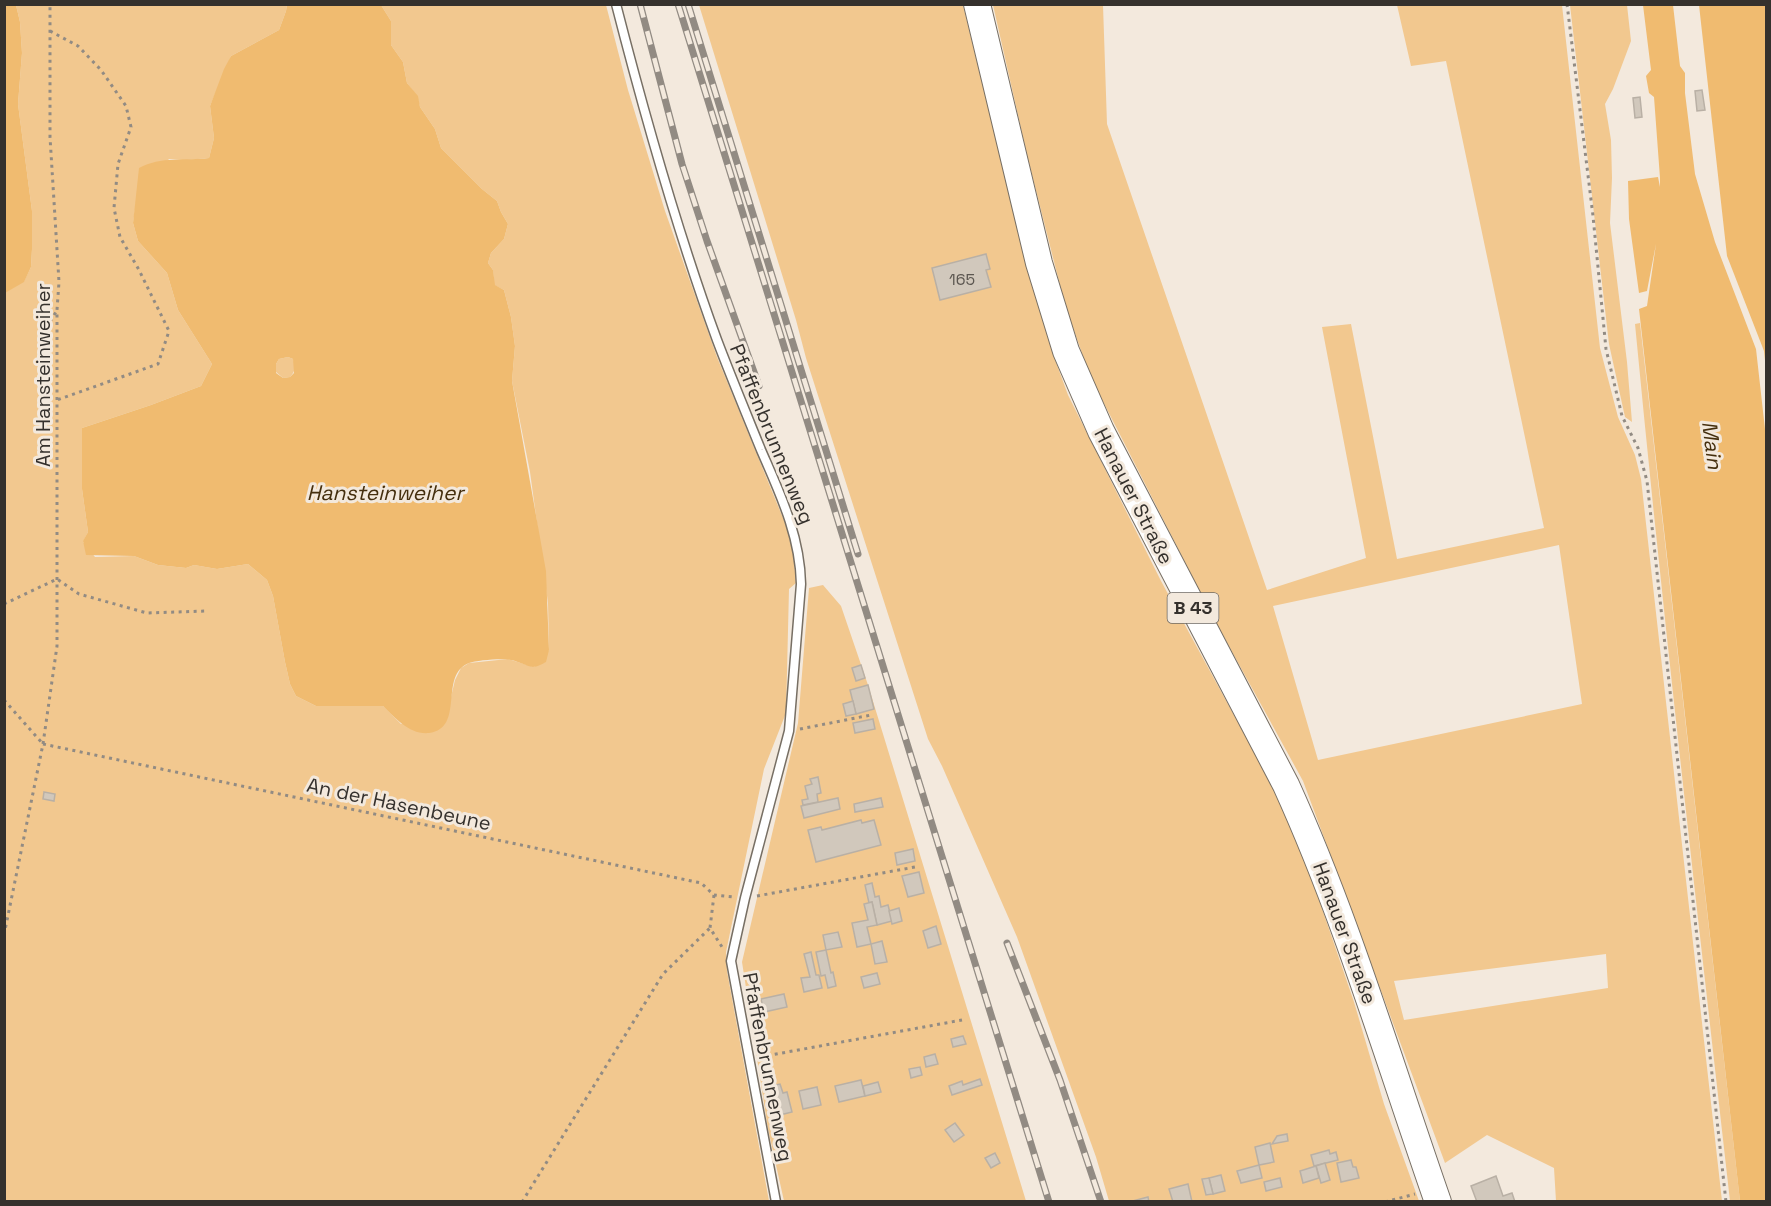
<svg xmlns="http://www.w3.org/2000/svg" width="1771" height="1206" font-family="'Space Grotesk',sans-serif">
<style>
.green{fill:#f2c88f;fill-rule:evenodd}
.water{fill:#f0bb70;fill-rule:evenodd}
.building{fill:#d1c8bc;stroke:#b9b0a5;stroke-width:1.5}
.lines{fill:none;stroke-linecap:round;stroke-linejoin:round}
.service-casing{stroke:#776f64;stroke-width:11}
.primary-casing{stroke:#776f64;stroke-width:28}
.path{stroke:#928b83;stroke-width:3;stroke-dasharray:3 4.5;stroke-linecap:butt}
.service{stroke:#fff;stroke-width:8}
.primary{stroke:#fff;stroke-width:26}
.rail-casing{stroke:#928b83;stroke-width:7}
.rail{stroke:#f3e9dd;stroke-width:4.5;stroke-dasharray:14;stroke-linecap:butt}
.labels{text-anchor:middle;stroke-width:6;stroke-linejoin:round;paint-order:stroke}
.number-label{font-size:16px;fill:#5c5751}
.shield{fill:#f3e9dd;stroke:#6e6862;stroke-width:1.5}
.shield-label{font-size:18px;font-weight:bold;fill:#35312d}
.street-label{font-size:20px;fill:#35312d;stroke:#f3e9dd}
.water-label{font-size:21px;font-style:italic;fill:#452f0e;stroke:#f3e9dd}
</style>
<rect width="100%" height="100%" fill="#f3e9dd"/>
<g class="green">
<polygon points="16,5 287,5 286,11 279,30 231,56 210,106 214,138 209,158 187,160 169,159 137,196 133,223 138,241 167,273 178,310 212,364 201,386 151,405 82,428 82,489 88,532 83,542 95,557 134,556 158,565 186,568 194,565 217,569 248,564 267,580 273,596 285,662 290,684 296,696 316,706 383,706 401,724 451,697 455,680 461,668 469,663 508,659 534,667 549,650 548,603 530,472 512,381 515,346 511,317 504,290 494,285 493,270 488,263 491,253 504,239 508,224 501,212 497,201 482,189 441,148 435,129 420,107 417,96 407,83 403,62 391,45 391,21 381,5 606,5 628,90 665,211 717,357 792,540 796,583 789,589 786,713 764,769 726,952 727,971 769,1201 5,1201 4,293 24,281 31,267 32,249 32,211 18,104 22,53 20,22"/>
<polygon points="699,5 963,5 1027,266 1053,354 1068,395 1161,581 1279,798 1314,885 1354,1002 1384,1104 1419,1201 1109,1201 1096,1157 1017,937 942,766 928,739 806,358 796,320"/>
<path d="M993 5H1103L1107 124 1267 590 1366 558 1322 327 1351 324 1397 559 1544 528 1446 61 1411 66 1397 5H1562L1600 348 1618 417 1635 455 1641 479 1722 1201H1556L1554 1168 1487 1135 1445 1163 1303 781 1214 619 1090 376 1065 305 1027 155ZM1559 545 1582 704 1318 760 1273 606ZM1606 954 1608 988 1404 1020 1394 981Z"/>
<polygon points="1570,5 1627,5 1631,41 1613,89 1605,104 1611,140 1612,178 1610,223 1627,362 1632,422 1625,417 1609,344"/>
<path d="M1640 323 1740 1201H1730C1697 909 1663 617 1635 324Z"/>
<path d="M288 357 293 359C296 366 295 372 290 377L283 378 276 372V364L279 359Z"/>
<polygon points="823,585 841,606 868,685 1026,1201 784,1201 768,1129 742,962 798,723 809,588"/>
</g>
<g class="water">
<polygon points="4,5 16,5 20,22 22,53 18,104 32,211 32,249 31,267 24,282 5,293"/>
<path d="M287 5H381L391 21V45L403 62 407 83 418 96 420 107 435 129 441 148 482 189 497 201 501 212 508 224 504 239 491 253 488 263 493 270 495 285 504 290 511 317 515 346 512 381 546 571 549 650 546 662C542 664 537 667 533 667 526 666 518 661 511 660 503 658 477 660 469 663 438 675 466 728 429 733 410 735 395 718 383 706H316L296 696 290 684 285 662 273 596 267 580 248 564 217 569 194 565 186 568 158 565 134 556 86 555 83 541 88 532 82 489V428L151 405 201 386 212 364 178 310 167 273 138 241 133 223 139 168C161 156 185 161 209 158L214 138 210 106 224 69 231 56 279 30 286 11ZM288 357 293 359 294 373 290 377 283 378 276 373V364L279 359Z"/>
<polygon points="1643,5 1673,5 1680,66 1685,73 1685,93 1695,174 1715,242 1756,349 1766,438 1766,1201 1740,1201 1639,309 1647,306 1656,244 1647,291 1639,293 1629,219 1628,181 1658,177 1660,187 1660,178 1654,97 1649,93 1646,76 1651,70"/>
<polygon points="1699,5 1766,5 1766,370 1764,351 1727,256"/>
</g>
<g class="building">
<polygon points="1702,90 1705,110 1697,111 1695,91"/>
<polygon points="1640,97 1642,117 1635,118 1633,98"/>
<polygon points="986,254 990,269 986,270 991,287 940,300 932,268"/>
<polygon points="861,665 865,678 856,681 852,668"/>
<polygon points="868,685 874,709 856,714 850,690"/>
<polygon points="853,701 856,714 846,716 843,704"/>
<polygon points="873,719 875,729 855,733 853,723"/>
<polygon points="818,777 821,793 817,794 818,802 803,805 802,800 808,799 805,786 812,784 810,779"/>
<polygon points="44,792 55,794 54,801 43,799"/>
<polygon points="838,798 840,809 804,818 801,806"/>
<polygon points="881,798 883,807 855,812 854,804"/>
<polygon points="861,820 862,823 874,820 881,845 816,862 808,830 821,827 822,830"/>
<polygon points="913,849 915,861 897,865 895,853"/>
<polygon points="919,872 924,893 908,897 902,876"/>
<polygon points="872,883 875,897 879,896 881,907 888,905 892,921 877,925 872,902 869,903 865,885"/>
<polygon points="872,902 877,925 867,927 871,944 857,947 852,923 868,920 864,904"/>
<polygon points="899,908 902,921 892,924 889,911"/>
<polygon points="936,926 941,944 928,948 923,931"/>
<polygon points="838,932 842,947 826,950 823,935"/>
<polygon points="882,941 887,962 875,964 871,944"/>
<polygon points="826,950 831,973 833,972 836,986 828,988 825,975 821,976 816,952"/>
<polygon points="811,952 816,975 819,975 822,988 804,992 801,978 810,977 804,954"/>
<polygon points="877,973 880,984 864,988 861,977"/>
<polygon points="784,994 787,1007 764,1012 761,999"/>
<polygon points="963,1036 966,1044 953,1047 951,1039"/>
<polygon points="935,1054 938,1064 926,1067 924,1057"/>
<polygon points="920,1067 922,1075 911,1078 909,1069"/>
<polygon points="980,1079 982,1085 952,1095 949,1086 962,1081 963,1085"/>
<polygon points="861,1080 865,1096 839,1102 835,1086"/>
<polygon points="878,1082 881,1092 865,1096 863,1086"/>
<polygon points="780,1084 783,1093 787,1092 792,1112 776,1116 770,1093 777,1092 775,1085"/>
<polygon points="817,1087 821,1105 803,1109 799,1091"/>
<polygon points="955,1123 964,1135 954,1142 945,1130"/>
<polygon points="1287,1134 1288,1141 1272,1144 1277,1136"/>
<polygon points="1270,1143 1274,1162 1259,1165 1255,1147"/>
<polygon points="1329,1150 1330,1154 1336,1152 1338,1160 1314,1166 1311,1155"/>
<polygon points="995,1153 1000,1163 991,1168 985,1158"/>
<polygon points="1351,1160 1353,1167 1356,1167 1359,1178 1341,1182 1337,1163"/>
<polygon points="1325,1163 1330,1180 1321,1183 1316,1166"/>
<polygon points="1259,1165 1262,1178 1241,1183 1237,1171"/>
<polygon points="1316,1166 1319,1178 1303,1183 1300,1171"/>
<polygon points="1221,1175 1225,1191 1213,1194 1209,1178"/>
<polygon points="1496,1176 1503,1196 1512,1193 1515,1202 1477,1202 1471,1186"/>
<polygon points="1209,1178 1213,1194 1206,1195 1202,1179"/>
<polygon points="1280,1178 1282,1187 1266,1191 1264,1182"/>
<polygon points="1188,1184 1192,1202 1173,1202 1169,1189"/>
<polygon points="1148,1197 1149,1202 1129,1202"/>
</g>
<g class="lines">
<g class="service-casing">
<path id="service" d="M616 4C645 117 677 231 717 340 731 377 746 413 761 450 780 494 800 535 801 584L789 731 745 898 731 961 776 1202"/>
</g>
<g class="primary-casing">
<path id="primary" d="M977 4 1039 263 1066 351 1101 431 1286 785C1347 919 1389 1062 1438 1202"/>
</g>
<g class="path">
<polyline points="1567,4 1593,216 1606,349 1622,416 1638,448 1647,481 1726,1202"/>
<polyline points="50,31 78,46 101,70 126,106 131,127 118,164 114,208 120,237 139,270 169,331 158,364 57,400"/>
<polyline points="39,331 47,326 56,312"/>
<polyline points="4,604 57,579 79,594 147,613 206,611"/>
<polyline points="4,700 43,744"/>
<polyline points="800,729 871,715"/>
<polyline points="43,744 701,883 714,895 733,897"/>
<polyline points="714,895 710,928 722,947"/>
<polyline points="757,896 915,867"/>
<polyline points="4,935 43,744 57,646 57,310 59,282 50,137 50,4"/>
<polyline points="760,1057 962,1020"/>
<polyline points="522,1202 663,974 710,928"/>
<polyline points="1385,1202 1415,1194"/>
</g>
<use href="#service" class="service"/>
<use href="#primary" class="primary"/>
<g class="rail-casing">
<g id="rail">
<polyline points="640,4 682,164 707,241 759,386"/>
<polyline points="678,4 1049,1202"/>
<polyline points="688,4 858,554"/>
<polyline points="1007,943 1060,1080 1101,1202"/>
</g>
</g>
<use href="#rail" class="rail"/>
</g>
<g class="labels">
<g class="number-label">
<text x="962" y="285">165</text>
</g>
<rect class="shield" x="1167.5" y="593" width="51" height="30" rx="4.5"/>
<g class="shield-label">
<text x="1193" y="614">B 43</text>
</g>
<g class="street-label">
<text transform="translate(43 375) rotate(-90)" y="7">Am Hansteinweiher</text>
<text transform="translate(772 434) rotate(68)" y="7">Pfaffenbrunnenweg</text>
<text transform="translate(1134 496) rotate(63)" y="7">Hanauer Straße</text>
<text transform="translate(399 804) rotate(12)" y="7">An der Hasenbeune</text>
<text transform="translate(1345 933) rotate(70)" y="7">Hanauer Straße</text>
<text transform="translate(768 1067) rotate(79)" y="7">Pfaffenbrunnenweg</text>
</g>
<g class="water-label">
<text transform="translate(1712 445) rotate(83)" y="7">Main</text>
<text x="385" y="500">Hansteinweiher</text>
</g>
</g>
<rect width="1771" height="1206" fill="none" stroke="#35312d" stroke-width="12"/>
</svg>
